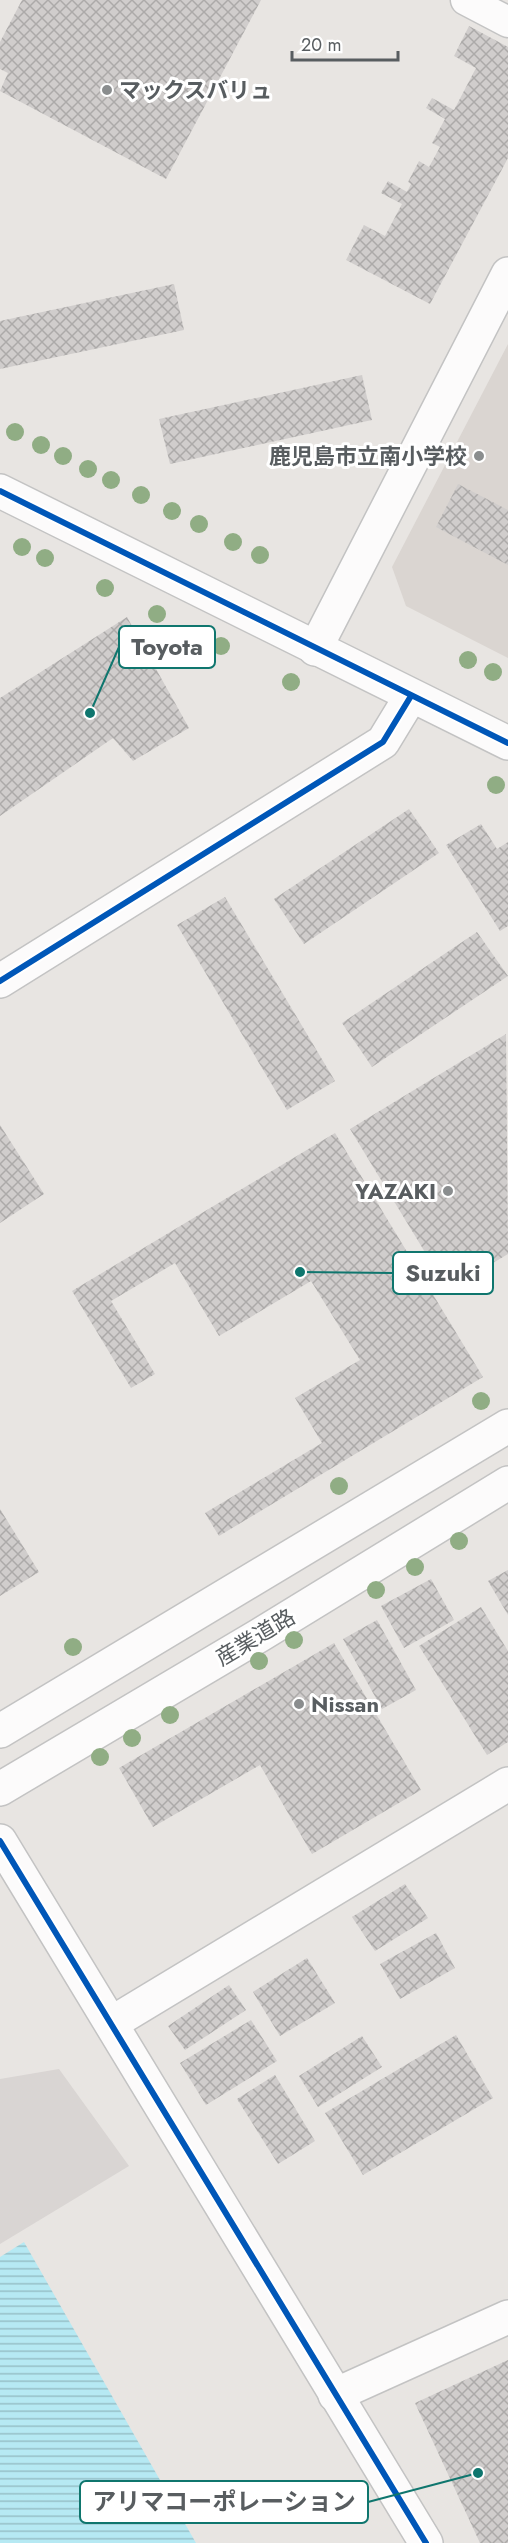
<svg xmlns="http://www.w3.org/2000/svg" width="508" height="2543" font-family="Jost,'Noto Sans JP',sans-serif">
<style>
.industrial{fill:#d9d5d3}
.education{fill:#dad5d1}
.water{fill:url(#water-rules)}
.building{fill:url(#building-cross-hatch)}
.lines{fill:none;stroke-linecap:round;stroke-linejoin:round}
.street-casing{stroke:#c4c4c4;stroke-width:33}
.secondary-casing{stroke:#c3c3c3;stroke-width:36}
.street{stroke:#fcfbfb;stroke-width:30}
.secondary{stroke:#fcfbfb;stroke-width:33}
.cycleway-casing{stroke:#fff;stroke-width:10}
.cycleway{stroke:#0057b8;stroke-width:6}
.tree{fill:#90ad84}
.poi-dot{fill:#8a8d8e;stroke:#fff;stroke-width:2}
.labels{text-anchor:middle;stroke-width:6;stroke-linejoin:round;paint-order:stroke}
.poi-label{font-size:22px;font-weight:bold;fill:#585d60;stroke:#fff;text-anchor:start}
.street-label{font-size:22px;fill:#585d60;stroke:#fff}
.leader{fill:none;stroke:#0f766e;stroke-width:2}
.callout-dot{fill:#0f766e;stroke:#fff;stroke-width:2}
.callout{fill:#fff;stroke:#0f766e;stroke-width:2}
.callout-label{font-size:24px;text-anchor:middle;font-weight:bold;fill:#585d60}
</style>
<defs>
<pattern id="water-rules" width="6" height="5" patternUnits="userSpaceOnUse" patternTransform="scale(1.5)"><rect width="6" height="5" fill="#b6e9f3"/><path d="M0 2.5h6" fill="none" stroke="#97c0c8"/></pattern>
<pattern id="building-cross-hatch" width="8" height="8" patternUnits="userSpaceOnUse" patternTransform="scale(1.5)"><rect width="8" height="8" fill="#d0cdcc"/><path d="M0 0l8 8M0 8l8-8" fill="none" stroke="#acaaa9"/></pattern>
</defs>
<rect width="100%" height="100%" fill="#e8e5e2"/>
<polygon class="industrial" points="59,2069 129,2166 0,2244 0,2079"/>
<polygon class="education" points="508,344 508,658 406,606 392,567"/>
<polygon class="water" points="24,2242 196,2543 0,2543 0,2257"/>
<g class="building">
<polygon points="22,0 261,0 166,179 0,91 8,73 0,69 0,42"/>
<polygon points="469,26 508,47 508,158 430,304 346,260 364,225 385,236 402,204 381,193 388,181 407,192 411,184 408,182 419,161 429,167 440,147 432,143 445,119 426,108 432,98 454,110 476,68 454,56"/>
<polygon points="174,284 184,330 0,369 0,321"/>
<polygon points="362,375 372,420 170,464 159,419"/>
<polygon points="458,484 508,510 508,565 436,527"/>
<polygon points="127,617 189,728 133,761 113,738 0,816 0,698"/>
<polygon points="409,809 439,853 304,944 274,899"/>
<polygon points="481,824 497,849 508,842 508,926 500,931 446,845"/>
<polygon points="225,897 335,1081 287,1110 177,925"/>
<polygon points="477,932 508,976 372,1067 342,1023"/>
<polygon points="506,1034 508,1254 448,1290 350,1129"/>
<polygon points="0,1125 44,1194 0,1223"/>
<polygon points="335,1133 483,1377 219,1536 205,1513 322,1443 295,1398 360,1360 311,1281 219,1336 175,1263 111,1301 155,1374 131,1388 72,1291"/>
<polygon points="0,1509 39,1572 0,1596"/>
<polygon points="508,1570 508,1615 488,1581"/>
<polygon points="431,1579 454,1620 404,1648 381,1606"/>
<polygon points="481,1607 508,1651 508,1742 487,1755 419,1646"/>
<polygon points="377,1620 416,1690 382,1709 343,1639"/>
<polygon points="334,1643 421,1790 312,1854 260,1765 153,1827 119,1768"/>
<polygon points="405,1884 428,1918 375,1951 352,1917"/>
<polygon points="436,1933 455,1968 400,1999 380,1964"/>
<polygon points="307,1958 335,2003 280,2036 253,1992"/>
<polygon points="229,1985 246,2010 185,2050 168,2026"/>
<polygon points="251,2020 277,2061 206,2105 180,2063"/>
<polygon points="456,2035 493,2098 363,2175 325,2113"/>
<polygon points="362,2036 382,2067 318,2107 299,2076"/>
<polygon points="275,2075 315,2141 278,2164 237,2099"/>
<polygon points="508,2360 508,2543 480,2543 415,2403"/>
</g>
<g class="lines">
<g class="street-casing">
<polyline id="street" points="466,0 508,22"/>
</g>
<g class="secondary-casing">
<g id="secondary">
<polyline points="0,491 508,743"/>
<polyline points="315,649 508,274"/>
<polyline points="0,981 383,742 411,696"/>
<polyline points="0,1731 508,1426"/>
<polyline points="0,1789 260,1635 508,1483"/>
<polyline points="0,1841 426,2543"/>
<polyline points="112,2023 508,1784"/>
<polyline points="335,2395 508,2317"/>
</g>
</g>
<use href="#street" class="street"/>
<use href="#secondary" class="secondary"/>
<g class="cycleway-casing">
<g id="cycleway">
<polyline points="0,491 508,743"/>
<polyline points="0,981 383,742 411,696"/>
<polyline points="0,1841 426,2543"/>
</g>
</g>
<use href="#cycleway" class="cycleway"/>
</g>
<g class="tree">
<circle cx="15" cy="432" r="9"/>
<circle cx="41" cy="445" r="9"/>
<circle cx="63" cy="456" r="9"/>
<circle cx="88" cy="469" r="9"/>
<circle cx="111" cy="480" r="9"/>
<circle cx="141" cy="495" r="9"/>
<circle cx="172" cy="511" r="9"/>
<circle cx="199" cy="524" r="9"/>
<circle cx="233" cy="542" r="9"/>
<circle cx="22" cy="547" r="9"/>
<circle cx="260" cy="555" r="9"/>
<circle cx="45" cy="558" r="9"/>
<circle cx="105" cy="588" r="9"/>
<circle cx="157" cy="614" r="9"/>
<circle cx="221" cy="646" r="9"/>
<circle cx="468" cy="660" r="9"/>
<circle cx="493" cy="672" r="9"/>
<circle cx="291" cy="682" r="9"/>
<circle cx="496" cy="785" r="9"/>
<circle cx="481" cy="1401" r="9"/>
<circle cx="339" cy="1486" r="9"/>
<circle cx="459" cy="1541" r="9"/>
<circle cx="415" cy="1567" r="9"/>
<circle cx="376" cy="1590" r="9"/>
<circle cx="294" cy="1640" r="9"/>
<circle cx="73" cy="1647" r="9"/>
<circle cx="259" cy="1661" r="9"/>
<circle cx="170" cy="1715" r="9"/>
<circle cx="132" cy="1738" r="9"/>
<circle cx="100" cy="1757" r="9"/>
</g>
<g class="poi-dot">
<circle cx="107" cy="90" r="6"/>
<circle cx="479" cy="456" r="6"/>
<circle cx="448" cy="1191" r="6"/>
<circle cx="299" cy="1704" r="6"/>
</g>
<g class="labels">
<g class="poi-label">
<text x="119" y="98">マックスバリュ</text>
<text x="467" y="464" text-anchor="end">鹿児島市立南小学校</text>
<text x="436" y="1199" text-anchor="end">YAZAKI</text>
<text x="311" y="1712">Nissan</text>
</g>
<g class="street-label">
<text transform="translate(255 1637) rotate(-31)" y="8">産業道路</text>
</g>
</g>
<path class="leader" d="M90 713L119 647M300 1272L393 1273M478 2473L368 2502"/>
<g class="callout-dot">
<circle cx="90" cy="713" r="6"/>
<circle cx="300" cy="1272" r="6"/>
<circle cx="478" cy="2473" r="6"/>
</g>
<g class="callout">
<rect x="119" y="626" width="96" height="42" rx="6"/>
<rect x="393" y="1252" width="100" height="42" rx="6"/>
<rect x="80" y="2481" width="288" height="42" rx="6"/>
</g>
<g class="callout-label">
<text x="167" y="655">Toyota</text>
<text x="443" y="1281">Suzuki</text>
<text x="224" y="2510">アリマコーポレーション</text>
</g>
<path d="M292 51v9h106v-9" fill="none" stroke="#585d60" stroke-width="3"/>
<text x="301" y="51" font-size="18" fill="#585d60" stroke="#ffffff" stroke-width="4.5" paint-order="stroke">20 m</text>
</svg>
